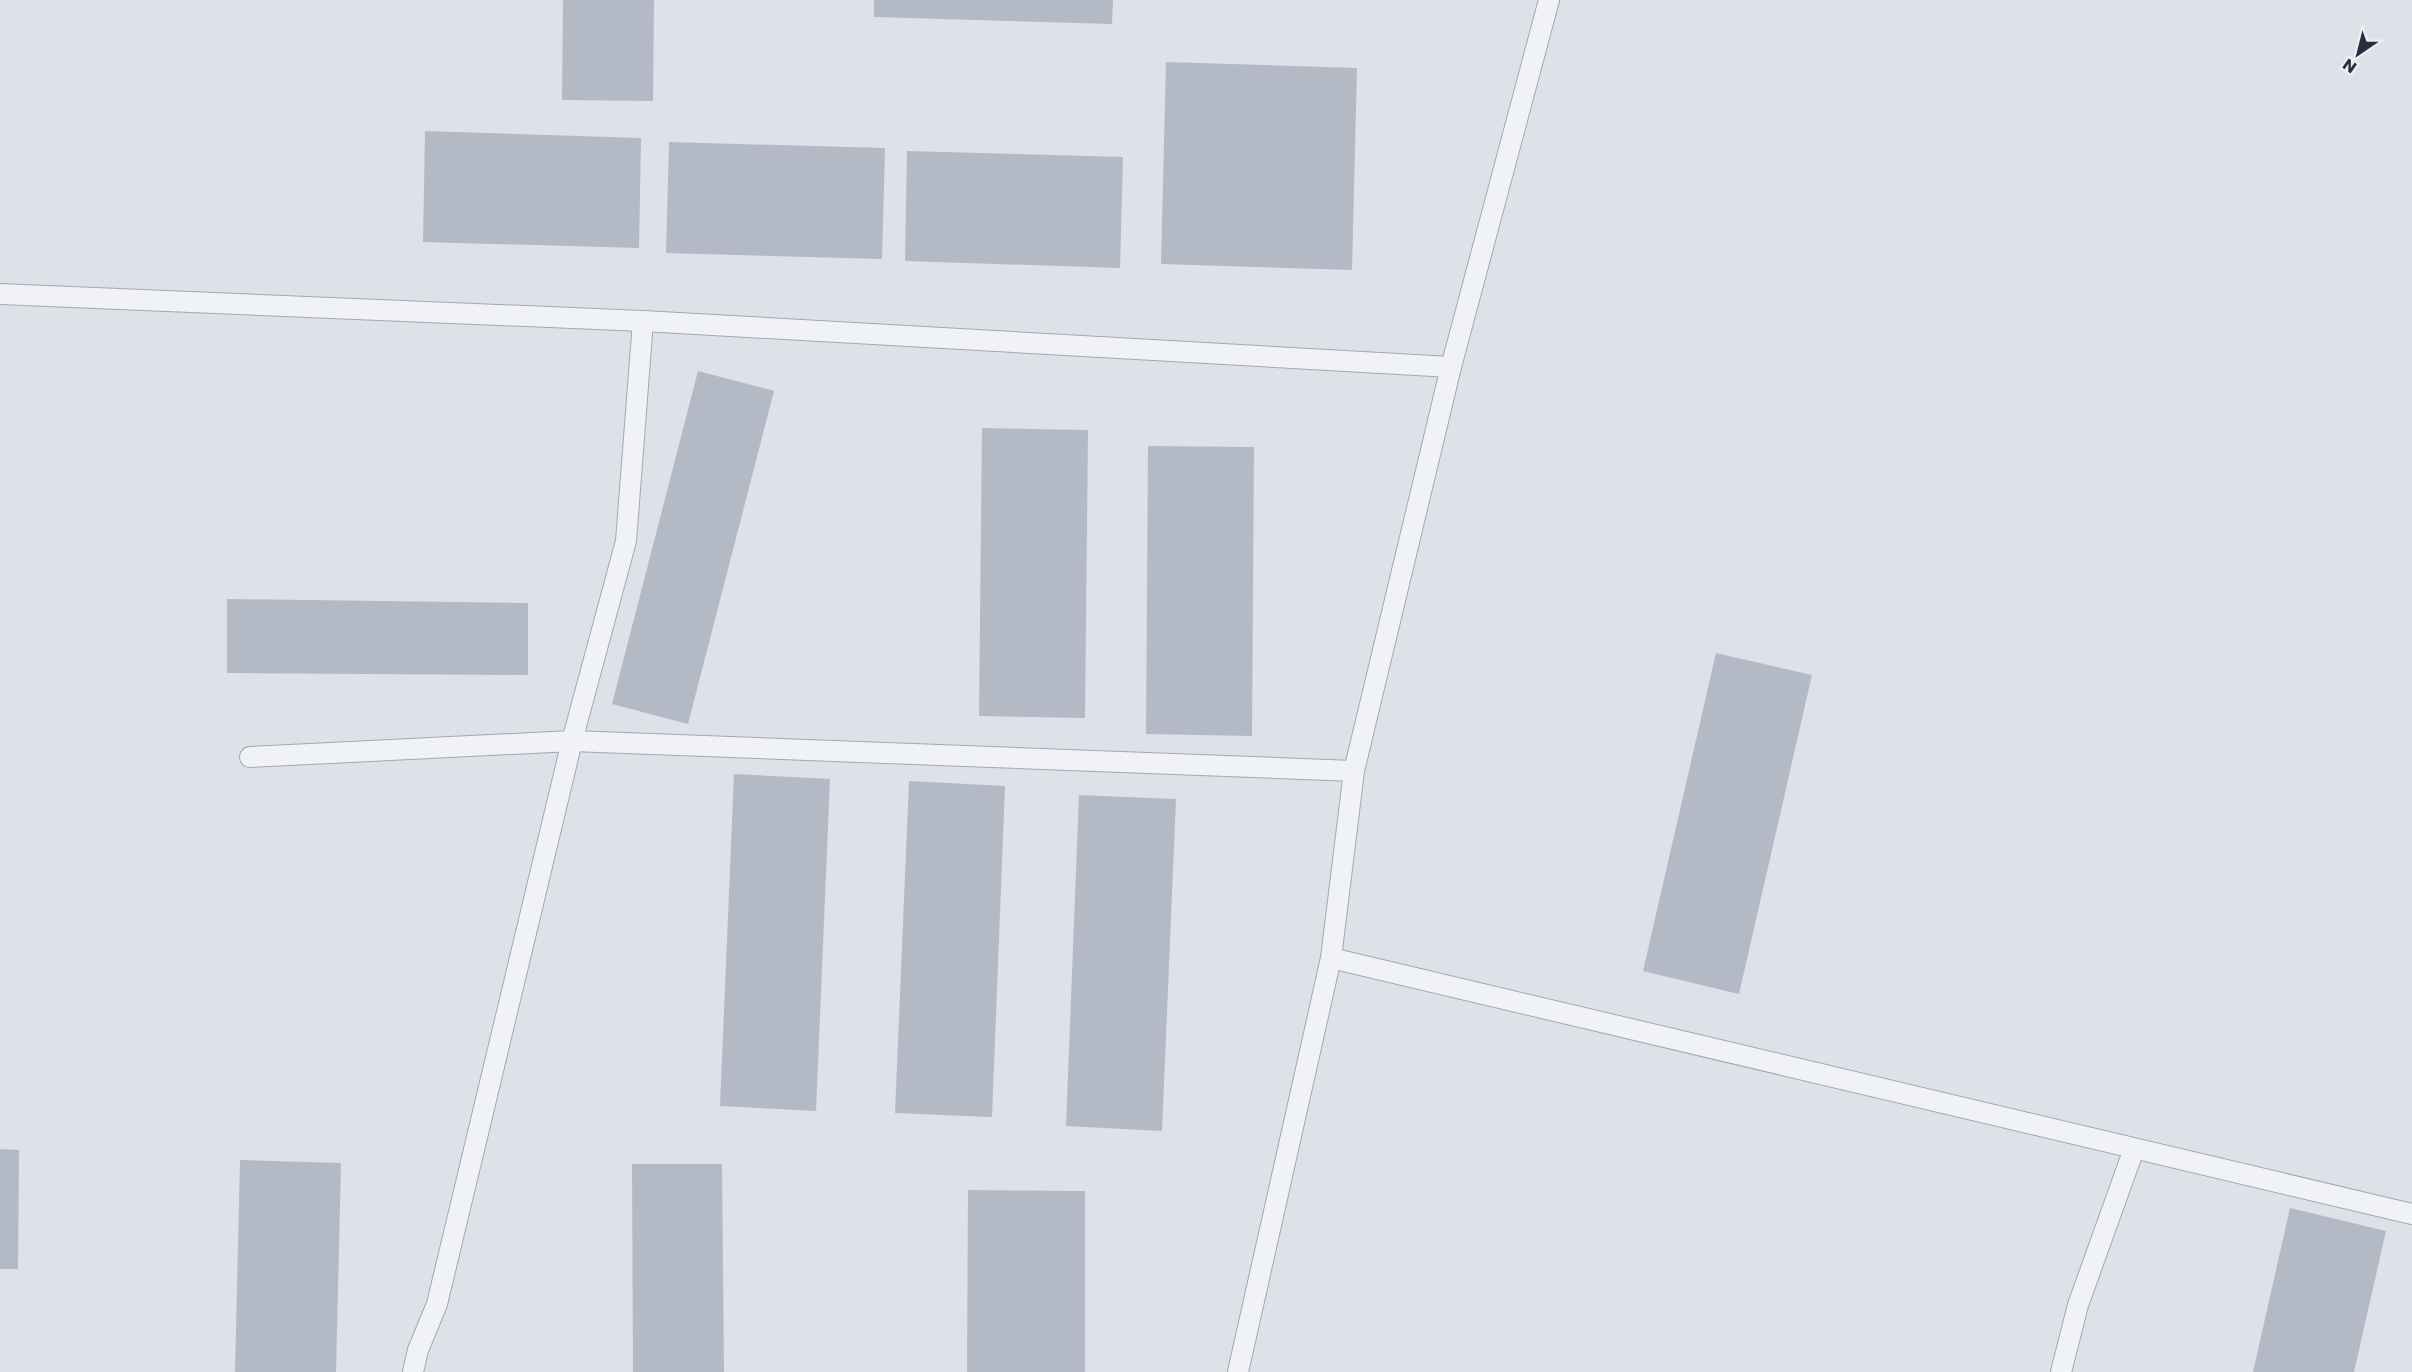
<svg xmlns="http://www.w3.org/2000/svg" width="2412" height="1372" font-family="Poppins,sans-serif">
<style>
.building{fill:#b4bac5}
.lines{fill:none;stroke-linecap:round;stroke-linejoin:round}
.service-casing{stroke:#a2a8b2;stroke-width:22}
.service{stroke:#f0f2f6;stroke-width:20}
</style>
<rect width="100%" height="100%" fill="#dde1e8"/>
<g class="building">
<polygon points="563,0 654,0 653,101 562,100"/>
<polygon points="874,0 1113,0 1112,24 874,17"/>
<polygon points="1166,62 1357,68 1352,270 1161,264"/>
<polygon points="425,131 641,138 639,248 423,242"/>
<polygon points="669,142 885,148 882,259 666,253"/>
<polygon points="907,151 1123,157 1120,268 905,261"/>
<polygon points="698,371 774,391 688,724 612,704"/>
<polygon points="982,428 1088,430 1085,718 979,716"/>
<polygon points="1148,446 1254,447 1252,736 1146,734"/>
<polygon points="227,599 528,603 528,675 227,673"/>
<polygon points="1716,653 1812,675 1739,994 1643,971"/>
<polygon points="734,774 830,779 816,1111 720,1106"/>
<polygon points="909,781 1005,786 992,1117 895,1113"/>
<polygon points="1079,795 1176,799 1162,1131 1066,1126"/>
<polygon points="0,1149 19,1150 18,1269 0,1269"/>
<polygon points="240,1160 341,1163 336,1372 235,1372"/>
<polygon points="632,1164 722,1164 724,1372 633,1372"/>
<polygon points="968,1190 1085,1191 1085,1372 967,1372"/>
<polygon points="2290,1208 2386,1231 2354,1372 2253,1372"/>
</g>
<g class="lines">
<g class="service-casing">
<g id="service">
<polyline points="0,294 643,321 1451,367"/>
<polyline points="250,757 572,741 1354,771"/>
<polyline points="1331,958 2412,1214"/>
<polyline points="413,1372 418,1350 437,1304 572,741 626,541 643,321"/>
<polyline points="1238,1372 1331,958 1354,771 1451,367 1549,0"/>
<polyline points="2061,1372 2078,1305 2134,1149"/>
</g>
</g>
<use href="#service" class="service"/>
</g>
<g transform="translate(2358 54) rotate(215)" stroke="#ecf0f5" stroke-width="4.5" paint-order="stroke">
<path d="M0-4.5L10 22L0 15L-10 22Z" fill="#262f3f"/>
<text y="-9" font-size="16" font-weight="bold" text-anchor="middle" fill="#262f3f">N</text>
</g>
</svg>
